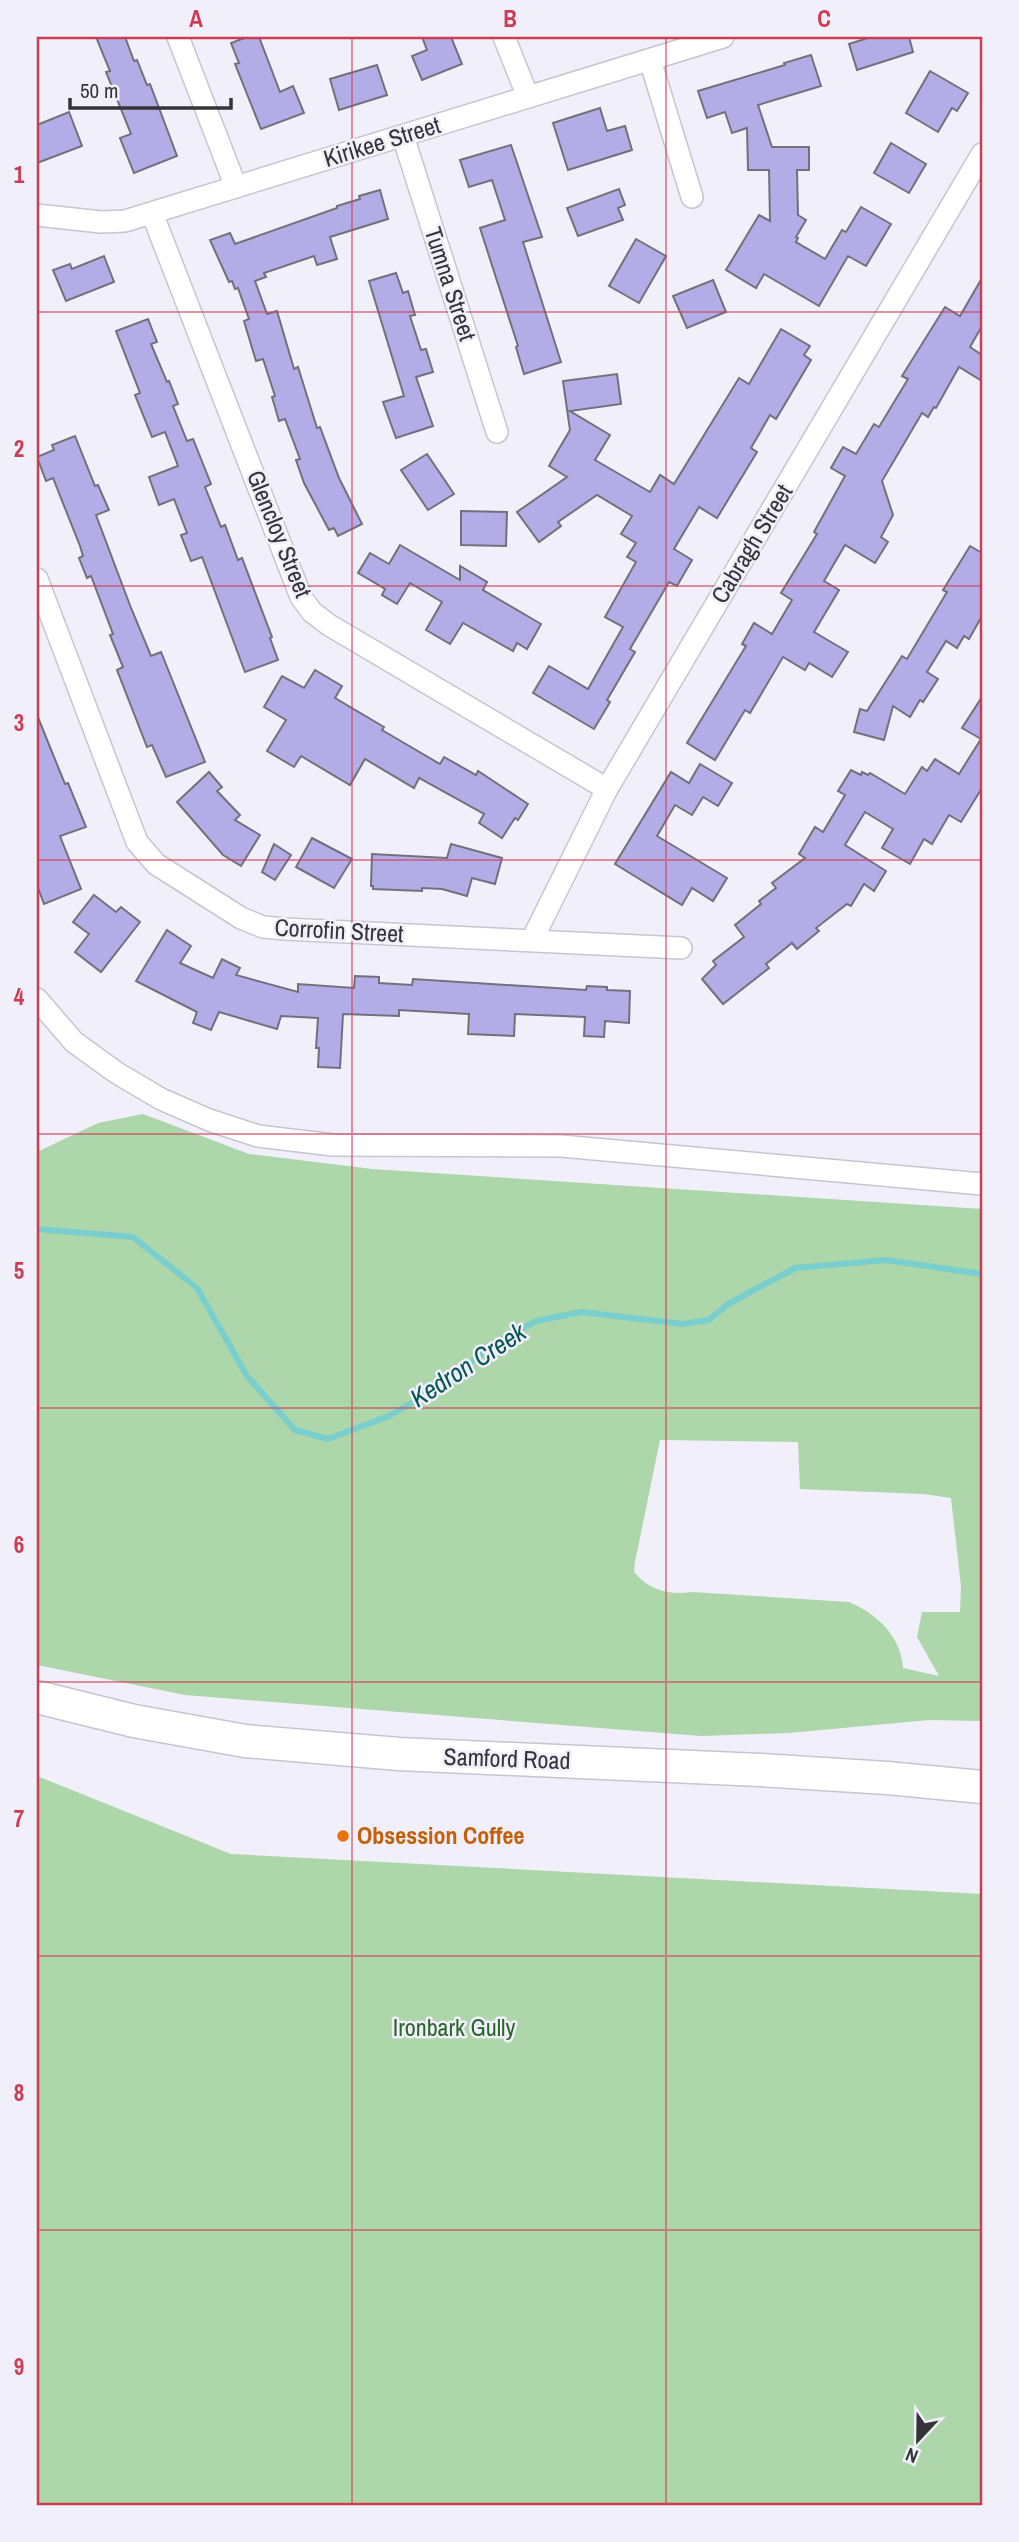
<svg xmlns="http://www.w3.org/2000/svg" width="1019" height="2542" font-family="'Archivo Narrow',sans-serif">
<style>
.green{fill:#add6aa;fill-rule:evenodd}
.lines{fill:none;stroke-linecap:round;stroke-linejoin:round}
.stream{stroke:#79cece;stroke-width:6}
.building{fill:#b3ade7;stroke:#72717b;stroke-width:2}
.minor-casing{stroke:#c6c5d0;stroke-width:24}
.primary-casing{stroke:#c6c5d0;stroke-width:35}
.minor{stroke:#fff;stroke-width:21}
.primary{stroke:#fff;stroke-width:32}
.grid{fill:none;stroke:#cc3c53;stroke-width:2;stroke-opacity:0.55}
.food-dot{fill:#e8710a;stroke:#f0effa;stroke-width:2.5}
.labels{text-anchor:middle;stroke-width:5;stroke-linejoin:round;paint-order:stroke}
.street-label{font-size:24px;fill:#353539;stroke:#f0effa}
.food-label{font-size:24px;font-weight:bold;fill:#c56008;stroke:#f0effa;text-anchor:start}
.park-label{font-size:24px;fill:#286528;stroke:#f0effa}
.water-label{font-size:26px;font-style:italic;fill:#065556;stroke:#f0effa}
.neatline{fill:none;stroke:#cc3c53;stroke-width:2.5}
.grid-label{font-size:23px;text-anchor:middle;font-weight:bold;fill:#cc3c53}
</style>
<rect width="100%" height="100%" fill="#f0effa"/>
<g class="green">
<path d="M143 1114 249 1154 372 1169 982 1209V1721L929 1720 789 1733 701 1736 185 1695 37 1665V1152L98 1123ZM660 1440 798 1442 800 1489 923 1494 951 1498 961 1586 960 1612H922L917 1637 939 1676 903 1668C901 1636 877 1614 849 1602L692 1592C669 1595 650 1591 634 1572L635 1562Z"/>
<polygon points="37,1776 231,1854 982,1894 982,2505 37,2505"/>
</g>
<g class="lines">
<polyline class="stream" points="37,1229 133,1237 197,1288 247,1376 295,1430 328,1439 389,1416 444,1384 495,1343 536,1321 581,1312 683,1324 709,1320 728,1304 795,1268 886,1260 982,1274"/>
</g>
<g class="building">
<polygon points="96,37 125,37 134,61 137,60 147,85 150,84 177,156 134,173 120,138 131,134 106,72 110,71"/>
<polygon points="247,37 259,37 280,92 293,86 304,113 261,129 235,64 239,63 231,43"/>
<polygon points="422,37 451,37 462,64 422,80 412,56 427,50"/>
<polygon points="871,37 909,37 913,52 857,70 849,44"/>
<polygon points="811,55 821,86 758,105 772,147 809,147 809,170 797,170 798,215 806,220 796,237 798,238 796,242 825,259 842,230 846,232 861,207 891,224 866,266 848,256 819,306 764,274 756,288 726,270 759,215 770,221 769,170 748,170 747,128 732,133 725,112 707,118 698,91 785,65 784,63"/>
<polygon points="377,65 387,95 339,110 330,79"/>
<polygon points="930,71 968,93 957,111 952,108 938,132 906,113"/>
<polygon points="600,108 607,131 625,126 632,150 568,170 553,123"/>
<polygon points="69,112 82,146 37,163 37,125"/>
<polygon points="891,143 926,164 909,193 874,173"/>
<polygon points="511,145 542,237 523,242 561,362 524,374 516,347 518,346 480,228 505,220 492,180 469,187 460,160"/>
<polygon points="619,189 625,205 618,208 623,220 578,236 567,208"/>
<polygon points="380,190 388,219 330,237 337,259 317,265 314,256 264,273 266,277 255,281 267,314 277,311 294,369 298,367 317,428 320,427 339,478 362,524 338,536 334,528 329,530 304,483 296,460 300,459 285,419 279,421 272,397 275,396 263,359 256,361 244,321 249,319 238,288 235,289 232,281 229,282 210,240 230,233 235,244 337,208 337,206 360,199 359,196"/>
<polygon points="636,239 666,256 639,303 609,286"/>
<polygon points="104,256 114,282 66,301 53,270 70,264 72,269"/>
<polygon points="396,273 403,293 408,291 415,315 410,316 421,350 426,349 433,372 416,377 433,426 396,438 383,402 404,396 369,281"/>
<polygon points="982,278 982,326 970,347 982,355 982,381 959,367 936,408 934,407 928,417 922,413 882,481 893,515 881,537 888,542 875,563 845,545 824,581 839,590 814,632 848,652 832,677 809,663 805,670 783,657 750,713 745,710 715,760 687,743 746,646 742,644 754,623 772,634 792,600 781,593 817,534 814,532 845,476 831,468 843,447 856,454 874,424 879,427 908,379 902,376 945,307 960,316"/>
<polygon points="713,280 726,312 687,328 673,296"/>
<polygon points="148,319 157,342 151,344 167,382 169,381 178,404 173,406 187,441 193,439 211,484 205,487 221,527 225,525 238,560 242,558 272,637 270,638 278,660 245,672 202,557 191,561 181,535 187,533 174,499 159,505 149,477 178,466 165,432 152,437 135,395 140,393 116,331"/>
<polygon points="781,329 810,346 804,355 811,360 776,419 770,415 751,448 757,452 717,518 699,507 674,549 692,560 677,586 669,582 630,649 635,652 607,700 610,702 594,729 533,693 549,666 588,689 623,627 605,617 636,562 627,557 636,543 621,534 632,516 597,495 558,522 561,526 539,542 517,512 567,477 549,466 570,430 563,381 617,374 621,404 570,411 610,435 595,460 650,492 660,475 674,484 739,378 749,384"/>
<polygon points="75,436 95,486 98,485 109,510 96,515 131,608 151,656 161,652 205,762 166,777 152,745 147,747 117,670 123,667 110,635 113,634 91,576 87,578 79,558 83,556 80,546 53,478 46,481 37,457 54,450 52,445"/>
<polygon points="427,454 454,494 428,510 401,470"/>
<polygon points="461,511 507,512 506,546 461,545"/>
<polygon points="400,545 460,580 460,566 487,582 483,590 541,624 527,649 517,643 513,651 463,623 450,644 426,630 442,602 410,583 397,604 382,595 385,589 358,573 370,553 389,564"/>
<polygon points="970,546 982,553 982,616 969,639 964,636 957,648 946,641 927,672 938,679 923,702 920,700 910,717 893,706 884,740 854,732 860,709 867,711 902,656 907,659 947,592 943,590"/>
<polygon points="315,670 342,686 335,698 384,727 382,730 440,764 444,757 476,775 478,771 528,804 518,820 515,818 502,838 479,823 484,814 419,778 414,788 365,759 350,785 301,756 294,767 267,751 286,720 264,707 282,676 304,688"/>
<polygon points="982,697 982,788 961,822 949,815 932,844 924,839 910,864 882,848 893,829 865,812 845,845 886,871 874,891 864,884 851,906 847,904 816,928 819,931 797,949 792,943 766,964 769,968 723,1004 702,979 716,965 713,961 744,937 735,925 761,904 759,901 776,888 772,883 805,858 799,854 815,827 823,832 845,795 838,791 851,770 861,775 862,772 868,775 870,773 905,794 922,767 927,771 935,759 959,774 981,739 962,728"/>
<polygon points="37,715 65,784 68,783 86,827 60,836 81,889 44,904 37,885"/>
<polygon points="700,764 732,783 718,806 703,797 692,815 675,805 657,836 727,878 713,901 692,888 682,905 615,864 671,772 689,783"/>
<polygon points="209,772 222,787 217,791 240,815 235,820 260,835 241,866 223,855 177,802"/>
<polygon points="312,838 352,859 334,888 296,867"/>
<polygon points="274,844 291,855 275,880 262,872"/>
<polygon points="451,844 502,858 495,884 472,878 467,896 442,889 422,888 422,891 373,889 373,886 371,886 372,854 447,858"/>
<polygon points="94,895 116,912 121,907 140,922 101,972 75,952 89,934 73,922"/>
<polygon points="167,930 191,946 180,963 213,978 222,959 240,968 236,975 298,992 298,984 354,988 355,976 379,977 379,983 412,985 413,979 586,990 587,986 607,987 607,990 630,991 629,1023 605,1021 604,1037 584,1036 585,1017 515,1014 514,1036 468,1034 469,1014 399,1010 399,1016 343,1014 340,1068 318,1067 319,1048 316,1048 318,1018 281,1016 277,1029 219,1012 211,1030 193,1023 197,1012 136,981"/>
</g>
<g class="lines">
<g class="minor-casing">
<g id="minor">
<polyline points="178,37 236,187"/>
<polyline points="504,37 528,97"/>
<polyline points="650,60 692,197"/>
<polyline points="403,136 497,432"/>
<polyline points="152,213 301,597 312,612 329,625 607,789"/>
<polyline points="37,215 101,222 125,221 723,37"/>
<polyline points="37,579 137,842 156,864 241,918 263,927 285,929 681,948"/>
<polyline points="532,940 607,789 982,154"/>
<polyline points="37,999 74,1042 117,1073 161,1099 209,1120 258,1136 333,1145 561,1146 982,1184"/>
</g>
</g>
<g class="primary-casing">
<polyline id="primary" points="37,1697 134,1721 245,1741 399,1754 760,1770 887,1778 982,1787"/>
</g>
<use href="#minor" class="minor"/>
<use href="#primary" class="primary"/>
</g>
<path class="grid" d="M352 37V2505M666 37V2505M37 312H982M37 586H982M37 860H982M37 1134H982M37 1408H982M37 1682H982M37 1956H982M37 2230H982"/>
<circle class="food-dot" cx="343" cy="1836" r="7"/>
<g class="labels">
<g class="street-label">
<text transform="translate(382 142) rotate(-17)" y="8">Kirikee Street</text>
<text transform="translate(450 284) rotate(72)" y="8">Tumna Street</text>
<text transform="translate(279 534) rotate(68)" y="8">Glencloy Street</text>
<text transform="translate(752 544) rotate(-59)" y="8">Cabragh Street</text>
<text transform="translate(339 931) rotate(3)" y="8">Corrofin Street</text>
<text transform="translate(507 1759) rotate(2)" y="8">Samford Road</text>
</g>
<g class="food-label">
<text x="357" y="1844">Obsession Coffee</text>
</g>
<g class="park-label">
<text x="454" y="2036">Ironbark Gully</text>
</g>
<g class="water-label">
<text transform="translate(468 1365) rotate(-33)" y="9">Kedron Creek</text>
</g>
</g>
<rect width="1019" height="2542" fill="none" stroke="#f0effa" stroke-width="77"/>
<g transform="translate(918 2440) rotate(202)" stroke="#f0effa" stroke-width="5" paint-order="stroke">
<path d="M0-5L12 26L0 18L-12 26Z" fill="#353539"/>
<text y="-10" font-size="19" font-weight="bold" text-anchor="middle" fill="#353539">N</text>
</g>
<path d="M70 98v10h161v-10" fill="none" stroke="#353539" stroke-width="3.5"/>
<text x="80" y="98" font-size="21" fill="#353539" stroke="#f0effa" stroke-width="5" paint-order="stroke">50 m</text>
<rect x="38" y="38" width="943" height="2466" class="neatline"/>
<g class="grid-label">
<text x="196" y="27">A</text>
<text x="510" y="27">B</text>
<text x="824" y="27">C</text>
<text x="19" y="183">1</text>
<text x="19" y="457">2</text>
<text x="19" y="731">3</text>
<text x="19" y="1005">4</text>
<text x="19" y="1279">5</text>
<text x="19" y="1553">6</text>
<text x="19" y="1827">7</text>
<text x="19" y="2101">8</text>
<text x="19" y="2375">9</text>
</g>
</svg>
